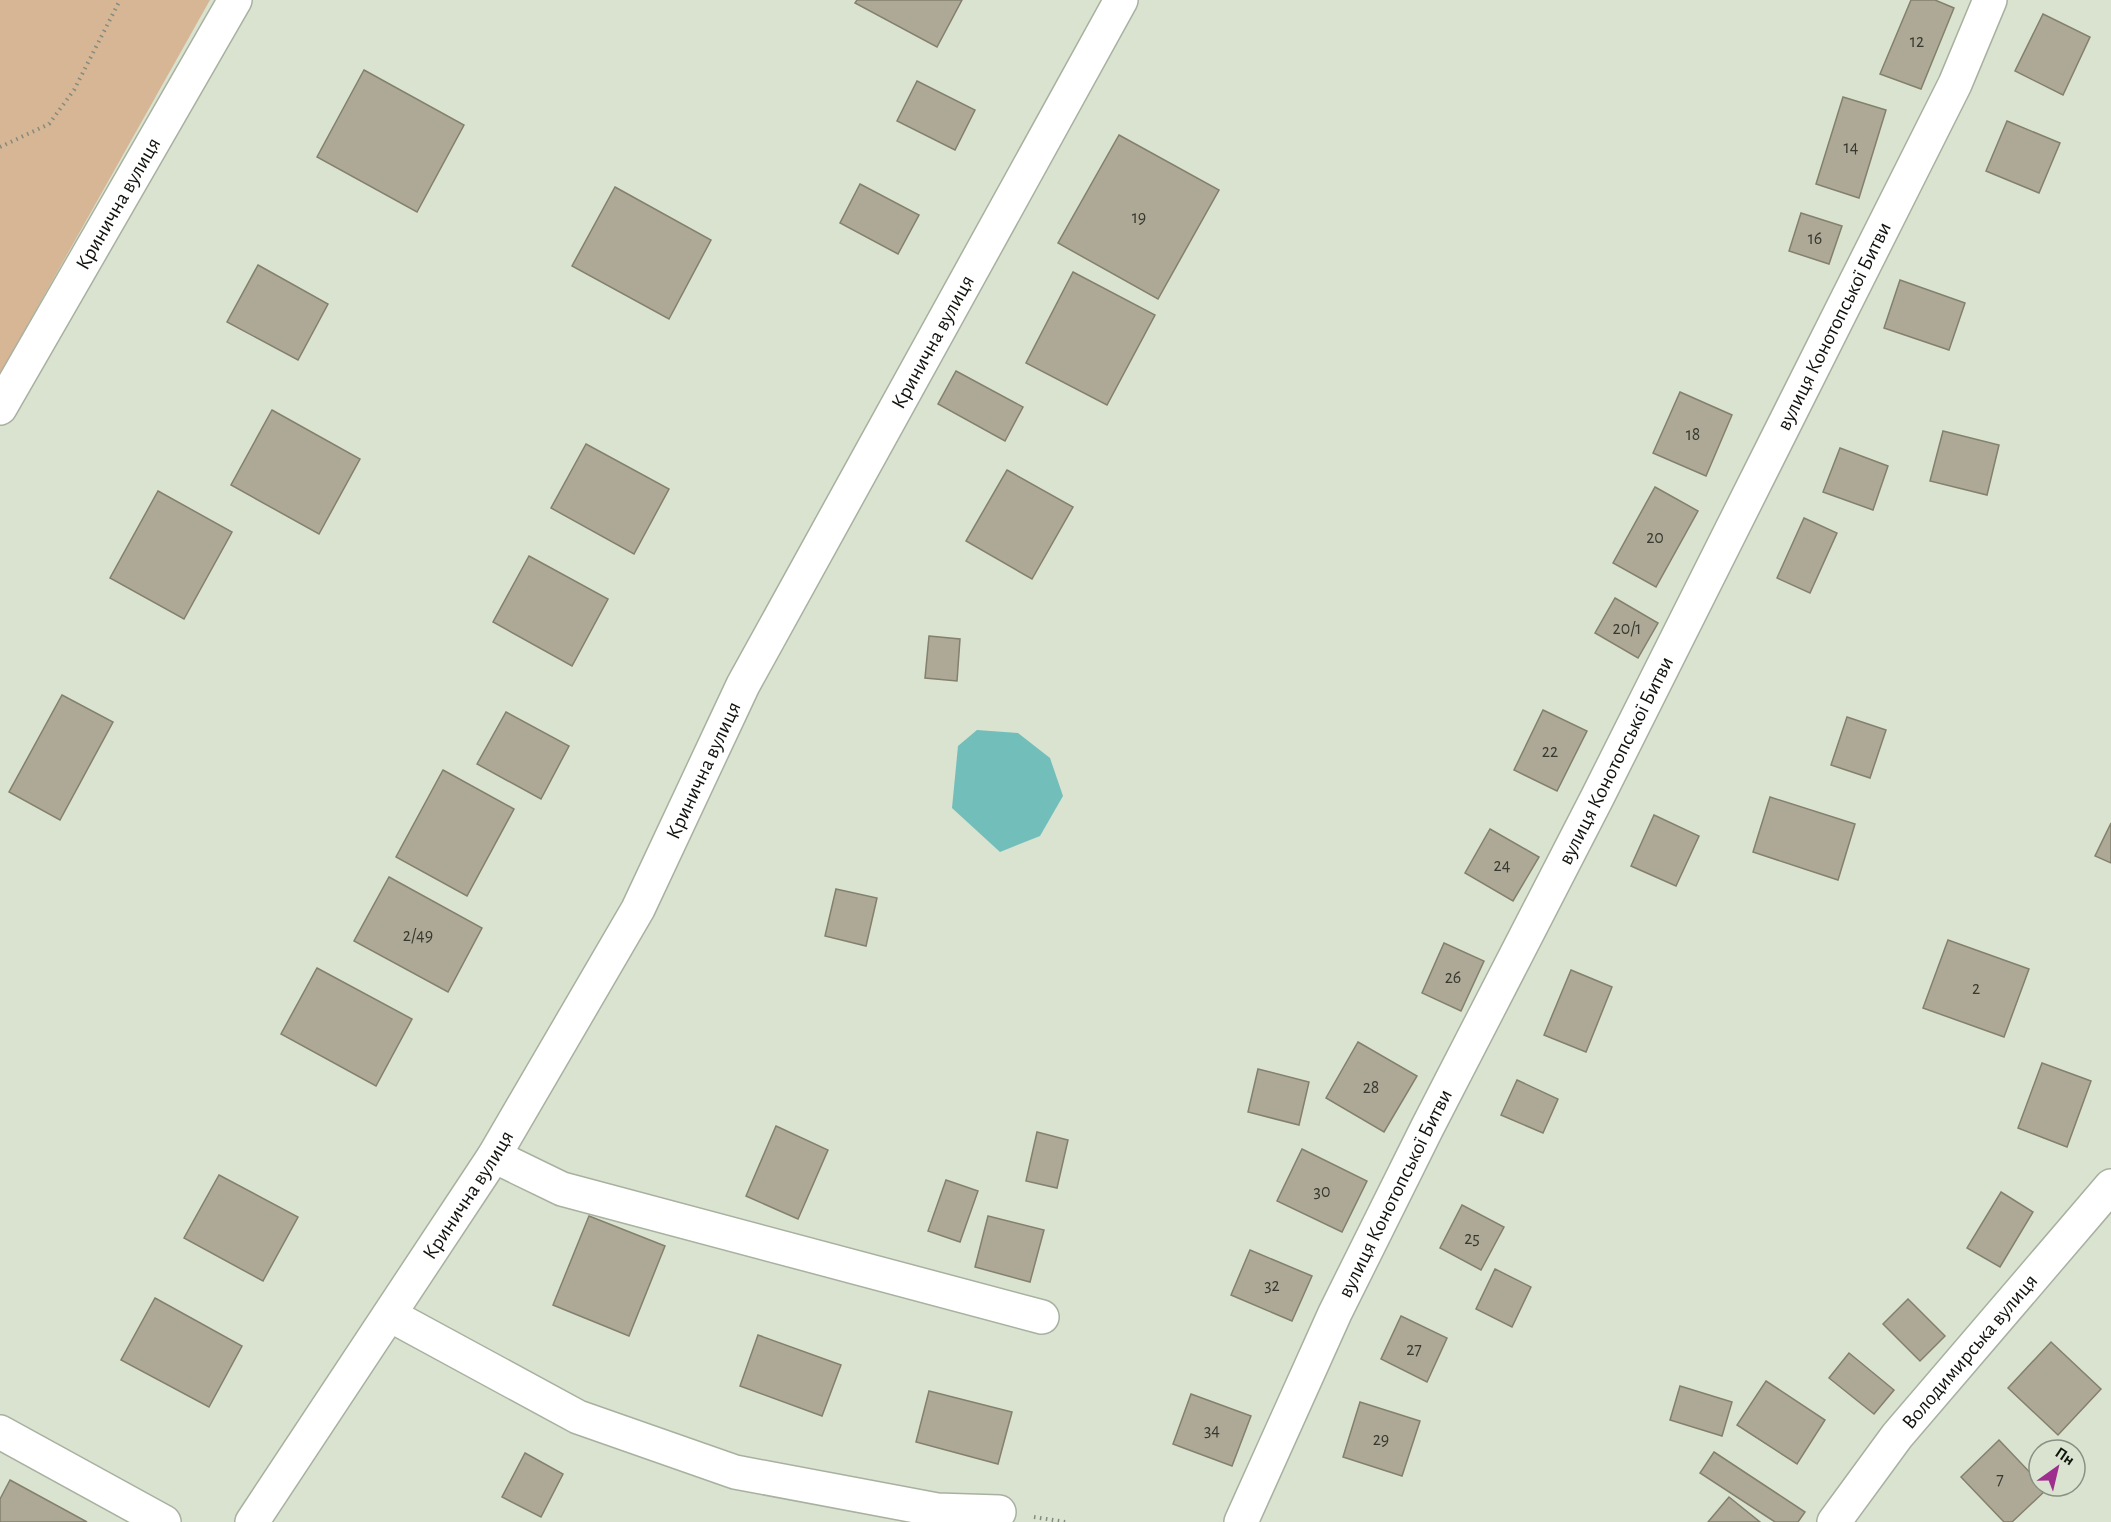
<svg xmlns="http://www.w3.org/2000/svg" width="2111" height="1522" font-family="'Alegreya Sans',sans-serif">
<style>
.green{fill:#d7b695}
.water{fill:#72beba}
.building{fill:#ada996;stroke:#83806d;stroke-width:1.5}
.lines{fill:none;stroke-linecap:round;stroke-linejoin:round}
.minor-casing{stroke:#a8b19f;stroke-width:36}
.major-casing{stroke:#a8b19f;stroke-width:36}
.path{stroke:#848b7e;stroke-width:4;stroke-dasharray:1.5 4.5;stroke-linecap:butt}
.minor{stroke:#fff;stroke-width:33}
.major{stroke:#fff;stroke-width:33}
.labels{text-anchor:middle;stroke-width:4.5;stroke-linejoin:round;paint-order:stroke}
.number-label{font-size:18px;fill:#37382f}
.street-label{font-size:21px;fill:#10130d;stroke:#d9e3d0}
</style>
<rect width="100%" height="100%" fill="#d9e3d0"/>
<polygon class="green" points="0,0 210,0 0,374"/>
<polygon class="water" points="977,730 1018,733 1050,758 1063,796 1040,836 1000,852 952,808 958,746"/>
<g class="building">
<polygon points="857,0 962,0 937,47 855,3"/>
<polygon points="1911,0 1935,0 1954,8 1921,89 1880,74"/>
<polygon points="2043,14 2090,37 2063,95 2015,71"/>
<polygon points="364,70 464,125 417,212 317,157"/>
<polygon points="917,81 975,110 955,150 897,121"/>
<polygon points="1843,97 1886,110 1859,198 1816,184"/>
<polygon points="2007,121 2060,143 2039,193 1986,171"/>
<polygon points="1119,135 1219,190 1158,299 1058,243"/>
<polygon points="860,184 919,215 898,254 840,223"/>
<polygon points="615,187 711,240 669,319 572,266"/>
<polygon points="1801,213 1842,226 1829,264 1789,251"/>
<polygon points="258,265 328,304 298,360 227,322"/>
<polygon points="1073,272 1155,315 1107,405 1026,363"/>
<polygon points="1900,280 1965,303 1949,350 1884,328"/>
<polygon points="956,371 1023,407 1005,441 938,404"/>
<polygon points="1680,392 1732,415 1706,476 1653,453"/>
<polygon points="272,410 360,459 319,534 231,485"/>
<polygon points="1943,431 1999,445 1987,495 1930,481"/>
<polygon points="586,444 669,489 634,554 551,508"/>
<polygon points="1840,448 1888,466 1873,510 1823,492"/>
<polygon points="1007,470 1073,507 1032,579 966,541"/>
<polygon points="1655,487 1698,511 1656,587 1613,563"/>
<polygon points="158,491 232,532 184,619 110,578"/>
<polygon points="1804,518 1837,533 1810,593 1777,578"/>
<polygon points="529,556 608,599 572,666 493,622"/>
<polygon points="1615,598 1658,623 1638,658 1595,633"/>
<polygon points="929,636 960,639 957,681 925,678"/>
<polygon points="62,695 113,722 60,820 9,792"/>
<polygon points="1543,710 1587,731 1557,791 1514,770"/>
<polygon points="506,712 569,746 541,799 477,764"/>
<polygon points="1847,717 1886,730 1870,778 1831,765"/>
<polygon points="443,770 514,809 467,896 396,857"/>
<polygon points="1770,797 1855,824 1838,880 1753,852"/>
<polygon points="1654,815 1699,836 1676,886 1631,866"/>
<polygon points="2111,823 2111,863 2095,856"/>
<polygon points="1490,829 1539,857 1513,901 1465,873"/>
<polygon points="389,877 482,928 448,992 354,941"/>
<polygon points="836,889 877,898 866,946 825,936"/>
<polygon points="1948,940 2029,969 2004,1037 1923,1008"/>
<polygon points="1444,943 1484,961 1461,1011 1422,993"/>
<polygon points="317,968 412,1019 376,1086 281,1034"/>
<polygon points="1571,970 1612,987 1586,1052 1544,1035"/>
<polygon points="1358,1042 1417,1076 1384,1132 1326,1098"/>
<polygon points="2042,1063 2091,1081 2067,1147 2018,1128"/>
<polygon points="1258,1069 1309,1082 1299,1125 1248,1112"/>
<polygon points="1517,1080 1558,1099 1543,1133 1501,1115"/>
<polygon points="776,1126 828,1150 798,1219 746,1196"/>
<polygon points="1037,1132 1068,1140 1057,1188 1026,1181"/>
<polygon points="1302,1149 1367,1181 1342,1232 1277,1201"/>
<polygon points="219,1175 298,1217 263,1281 184,1238"/>
<polygon points="946,1180 978,1191 960,1242 928,1231"/>
<polygon points="2001,1192 2033,1212 2000,1267 1967,1248"/>
<polygon points="1462,1205 1504,1227 1481,1270 1440,1248"/>
<polygon points="589,1216 665,1246 629,1336 553,1305"/>
<polygon points="988,1216 1044,1230 1030,1282 975,1267"/>
<polygon points="1250,1250 1312,1276 1292,1321 1231,1295"/>
<polygon points="1495,1269 1531,1287 1512,1327 1476,1309"/>
<polygon points="155,1298 242,1346 209,1407 121,1360"/>
<polygon points="1908,1299 1945,1336 1920,1361 1883,1324"/>
<polygon points="1401,1316 1447,1338 1427,1382 1381,1359"/>
<polygon points="758,1335 841,1365 822,1416 740,1386"/>
<polygon points="2051,1342 2101,1389 2058,1435 2008,1388"/>
<polygon points="1849,1353 1894,1390 1874,1414 1829,1378"/>
<polygon points="1766,1381 1825,1420 1797,1464 1737,1425"/>
<polygon points="1680,1386 1732,1402 1722,1436 1670,1420"/>
<polygon points="929,1391 1012,1412 998,1464 916,1442"/>
<polygon points="1191,1394 1251,1416 1232,1466 1173,1444"/>
<polygon points="1360,1402 1420,1421 1402,1476 1343,1457"/>
<polygon points="1999,1440 2039,1482 2039,1486 2046,1490 2012,1522 2004,1522 1961,1477"/>
<polygon points="1714,1452 1805,1512 1798,1522 1775,1522 1700,1473"/>
<polygon points="525,1453 563,1474 541,1517 502,1497"/>
<polygon points="10,1480 87,1522 0,1522 0,1499"/>
<polygon points="1729,1497 1760,1522 1708,1522"/>
</g>
<g class="lines">
<g class="minor-casing">
<g id="minor">
<path id="s1" d="M0 408 235 0"/>
<polyline points="494,1156 562,1189 1042,1317"/>
<polyline points="390,1315 578,1417 735,1472 937,1510 999,1512"/>
<polyline points="0,1432 164,1522"/>
<path id="s2" d="M252 1522 494 1156 638 909 743 685 1121 0"/>
<path id="s3" d="M1241 1522 1335 1313 1427 1128 1597 798 1955 84 1990 0"/>
</g>
</g>
<g class="major-casing">
<g id="major">
<path id="s4" d="M1834 1522 1897 1436 2111 1186"/>
</g>
</g>
<g class="path">
<polyline points="0,147 49,124 74,90 120,0"/>
<polyline points="1034,1517 1066,1522"/>
</g>
<use href="#minor" class="minor"/>
<use href="#major" class="major"/>
</g>
<g class="labels">
<g class="number-label">
<text x="1917" y="47">12</text>
<text x="1851" y="153">14</text>
<text x="1139" y="223">19</text>
<text x="1815" y="244">16</text>
<text x="1693" y="440">18</text>
<text x="1655" y="543">20</text>
<text x="1627" y="634">20/1</text>
<text x="1550" y="757">22</text>
<text x="1502" y="871">24</text>
<text x="418" y="941">2/49</text>
<text x="1453" y="983">26</text>
<text x="1976" y="994">2</text>
<text x="1371" y="1093">28</text>
<text x="1322" y="1197">30</text>
<text x="1472" y="1244">25</text>
<text x="1272" y="1291">32</text>
<text x="1414" y="1355">27</text>
<text x="1212" y="1436">34</text>
<text x="1381" y="1445">29</text>
<text x="2000" y="1485">7</text>
</g>
<g class="street-label">
<text dy="7" stroke="none"><textPath href="#s1" startOffset="236">Кринична вулиця</textPath></text>
<text dy="7" stroke="none"><textPath href="#s3" startOffset="1335">вулиця Конотопської Битви</textPath></text>
<text dy="7" stroke="none"><textPath href="#s2" startOffset="1364">Кринична вулиця</textPath></text>
<text dy="7" stroke="none"><textPath href="#s3" startOffset="849">вулиця Конотопської Битви</textPath></text>
<text dy="7" stroke="none"><textPath href="#s2" startOffset="878">Кринична вулиця</textPath></text>
<text dy="7" stroke="none"><textPath href="#s3" startOffset="363">вулиця Конотопської Битви</textPath></text>
<text dy="7" stroke="none"><textPath href="#s2" startOffset="392">Кринична вулиця</textPath></text>
<text dy="7" stroke="none"><textPath href="#s4" startOffset="218">Володимирська вулиця</textPath></text>
</g>
</g>
<g transform="translate(2057 1468) rotate(34)"><circle r="28" fill="#d9e3d0" stroke="#899082" stroke-width="1.5"/>
<path d="M0-4.5L10 22L0 15L-10 22Z" fill="#9e2f8e"/>
<text y="-9" font-size="16" font-weight="bold" text-anchor="middle" fill="#10130d">Пн</text>
</g>
</svg>
